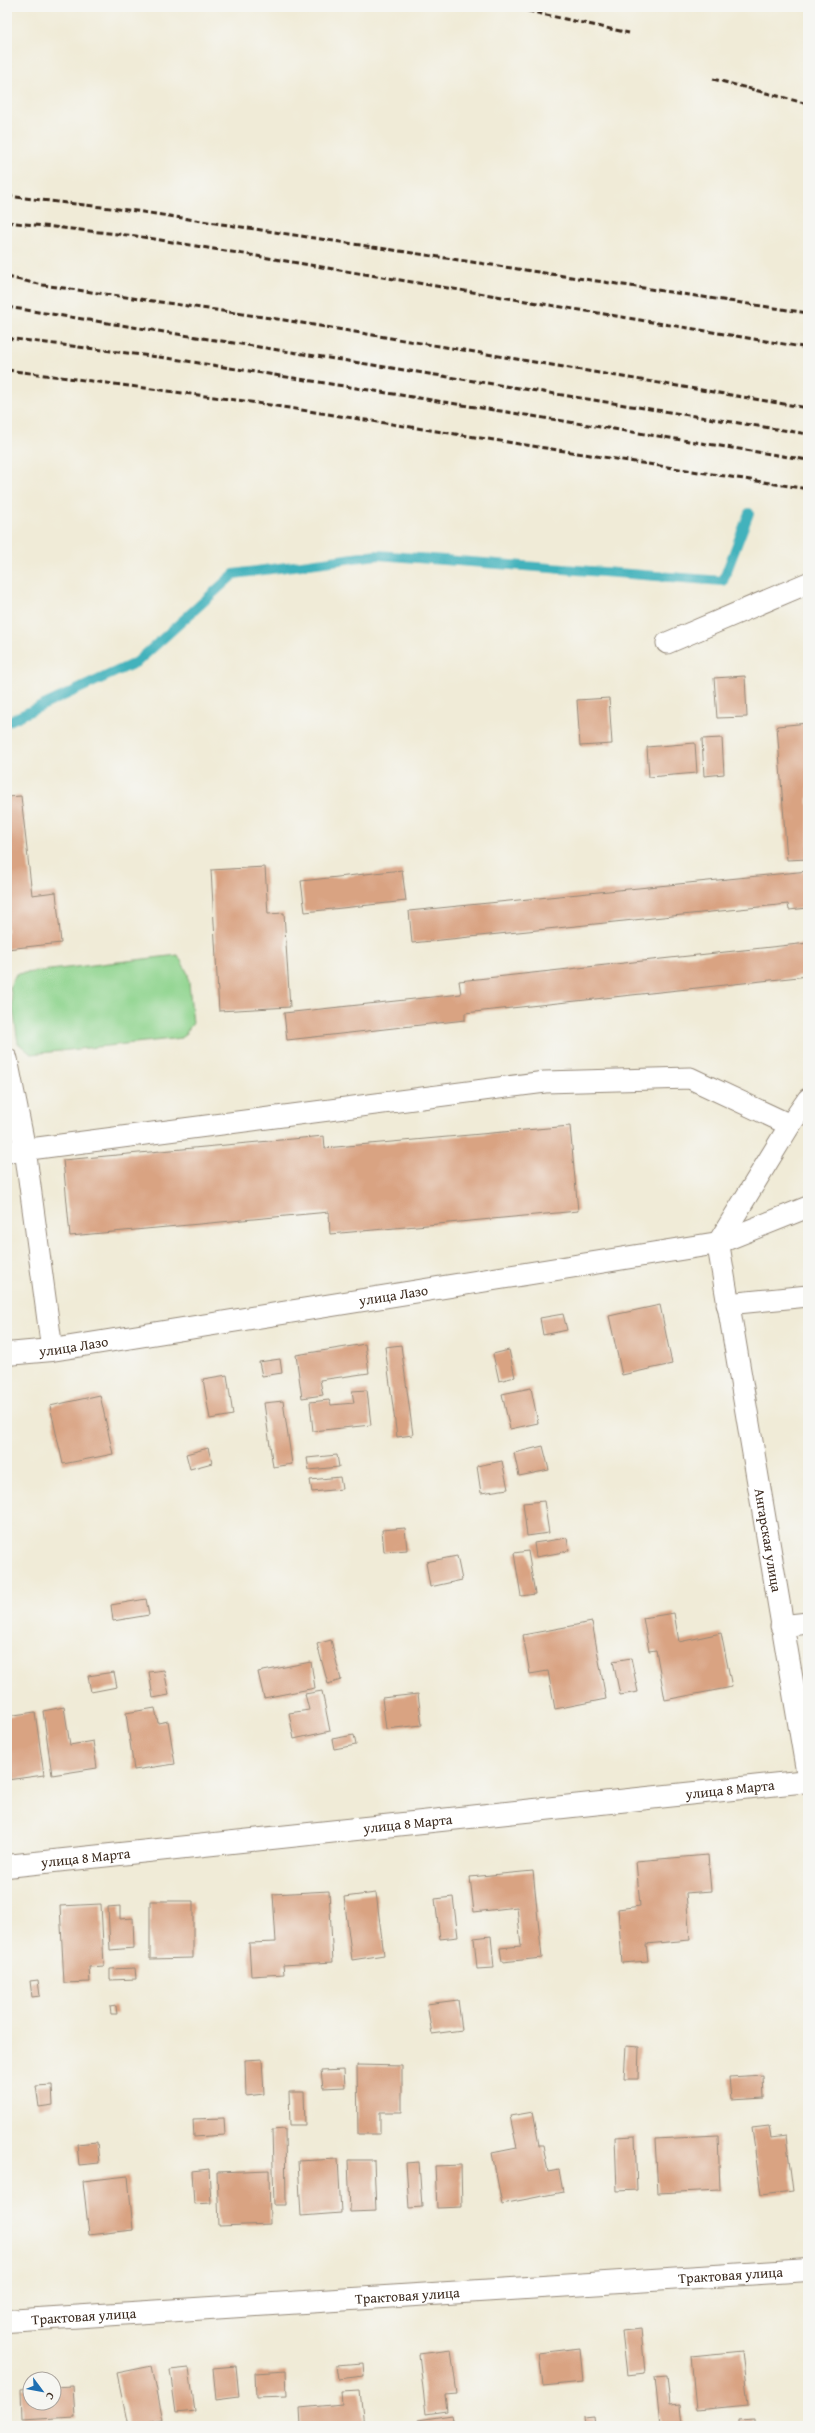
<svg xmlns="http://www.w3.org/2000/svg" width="815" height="2433" font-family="'Gentium Book Plus',serif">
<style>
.green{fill:#8fd48e;stroke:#657f56}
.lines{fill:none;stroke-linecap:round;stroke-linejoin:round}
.stream{stroke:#43b2bc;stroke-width:10}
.building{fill:#d9a382}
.service-casing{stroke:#968a7a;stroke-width:23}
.minor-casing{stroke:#968a7a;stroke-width:24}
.tertiary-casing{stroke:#968a7a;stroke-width:24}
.service{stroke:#fff;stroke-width:21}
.minor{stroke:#fff;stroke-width:22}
.tertiary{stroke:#fff;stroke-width:22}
.rail{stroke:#3b2a1e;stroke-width:3;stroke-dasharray:6 3;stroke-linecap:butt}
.labels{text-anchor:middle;stroke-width:4;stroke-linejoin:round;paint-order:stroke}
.street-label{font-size:14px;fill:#3b2a1e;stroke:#f6f6f2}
</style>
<rect width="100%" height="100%" fill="#f6f6f2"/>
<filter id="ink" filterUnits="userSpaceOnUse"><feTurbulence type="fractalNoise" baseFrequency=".025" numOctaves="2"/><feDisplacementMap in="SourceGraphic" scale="8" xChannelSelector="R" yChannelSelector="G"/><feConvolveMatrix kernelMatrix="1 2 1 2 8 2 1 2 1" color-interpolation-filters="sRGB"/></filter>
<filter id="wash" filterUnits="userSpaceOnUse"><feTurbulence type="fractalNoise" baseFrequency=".012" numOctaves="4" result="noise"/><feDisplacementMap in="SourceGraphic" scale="16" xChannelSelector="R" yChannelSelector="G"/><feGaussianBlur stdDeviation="0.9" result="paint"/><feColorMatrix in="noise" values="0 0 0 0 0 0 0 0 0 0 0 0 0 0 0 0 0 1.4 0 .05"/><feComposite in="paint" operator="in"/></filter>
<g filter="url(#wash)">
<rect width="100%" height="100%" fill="#f0ebd7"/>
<polygon class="green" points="178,955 188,974 193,1023 182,1038 31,1054 18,1043 10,987 16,974"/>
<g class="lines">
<polyline class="stream" points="7,722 137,662 234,574 377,555 723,581 749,513"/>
</g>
<g id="blocks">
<g class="building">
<polygon points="745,676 747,717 717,718 714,678"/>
<polygon points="609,698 612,744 580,746 577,700"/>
<polygon points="808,723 808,859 787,860 777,726"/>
<polygon points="722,738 724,774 704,776 702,739"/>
<polygon points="695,743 697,773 649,777 647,747"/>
<polygon points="21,796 32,895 56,892 61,943 7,949 7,797"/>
<polygon points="265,867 268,914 284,913 290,1007 219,1011 211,870"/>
<polygon points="402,870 406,901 305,912 301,881"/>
<polygon points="808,871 808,908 789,910 788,904 412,943 409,911"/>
<polygon points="808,943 808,976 465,1013 465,1020 287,1040 284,1013 461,994 459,981"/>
<polygon points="570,1126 578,1211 330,1234 329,1212 70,1236 63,1160 324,1136 325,1148"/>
<polygon points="660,1305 672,1364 622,1375 609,1316"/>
<polygon points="563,1314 567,1330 543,1335 540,1318"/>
<polygon points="365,1344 369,1373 320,1380 323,1395 302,1398 296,1355"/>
<polygon points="401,1345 413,1435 397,1437 385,1347"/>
<polygon points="509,1350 515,1377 499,1381 493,1354"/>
<polygon points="280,1359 282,1373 262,1376 259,1362"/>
<polygon points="227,1375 233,1415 210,1419 203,1379"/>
<polygon points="531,1388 538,1423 510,1429 502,1394"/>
<polygon points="367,1390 371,1425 313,1431 310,1402 329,1400 331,1405 354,1403 352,1391"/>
<polygon points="100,1395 113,1454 63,1464 50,1406"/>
<polygon points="283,1401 292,1464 273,1467 264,1403"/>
<polygon points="543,1446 549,1470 519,1476 514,1453"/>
<polygon points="208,1448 212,1463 190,1469 186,1454"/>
<polygon points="337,1455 339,1467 309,1470 307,1458"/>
<polygon points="502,1461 508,1489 481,1493 477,1466"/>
<polygon points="340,1477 342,1489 312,1492 310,1480"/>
<polygon points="544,1501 549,1533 527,1536 523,1503"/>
<polygon points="405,1528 407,1550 384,1552 382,1530"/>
<polygon points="567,1538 569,1551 536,1557 534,1543"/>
<polygon points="528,1551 535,1594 521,1596 514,1553"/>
<polygon points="457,1556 462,1580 430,1587 426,1562"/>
<polygon points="146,1599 149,1615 113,1621 111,1605"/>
<polygon points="674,1613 679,1642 721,1633 732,1687 665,1700 656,1650 649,1651 643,1618"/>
<polygon points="592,1622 606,1699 555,1709 548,1671 530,1674 523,1635"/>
<polygon points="331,1640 341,1680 328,1684 317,1644"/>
<polygon points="631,1658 638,1692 620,1695 613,1661"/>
<polygon points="311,1662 315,1688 264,1698 258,1672"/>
<polygon points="164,1670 169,1695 153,1698 149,1672"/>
<polygon points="114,1672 117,1687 91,1692 88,1676"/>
<polygon points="322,1691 330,1731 294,1739 289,1713 309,1710 305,1694"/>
<polygon points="418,1694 422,1725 386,1729 382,1698"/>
<polygon points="64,1707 70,1745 93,1741 97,1768 52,1775 43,1711"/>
<polygon points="155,1708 158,1723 168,1721 175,1764 134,1770 126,1713"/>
<polygon points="35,1712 44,1775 7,1780 7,1716"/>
<polygon points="354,1735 356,1745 334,1749 332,1739"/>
<polygon points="708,1855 711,1891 686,1893 690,1940 646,1944 648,1961 622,1963 618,1909 640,1906 636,1861"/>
<polygon points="533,1871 542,1958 502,1962 500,1948 521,1946 517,1907 474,1912 470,1877"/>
<polygon points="329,1891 333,1962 283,1965 284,1974 251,1976 249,1943 276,1942 273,1894"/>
<polygon points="376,1893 384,1955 352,1960 344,1897"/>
<polygon points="453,1897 458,1937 440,1939 435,1899"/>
<polygon points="150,1901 193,1901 193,1958 150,1959"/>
<polygon points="101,1904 104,1966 89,1967 90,1982 64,1983 60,1906"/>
<polygon points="120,1906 120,1919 133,1918 134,1948 110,1950 108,1907"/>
<polygon points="491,1936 494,1968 477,1969 474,1938"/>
<polygon points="135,1968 136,1979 110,1980 110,1969"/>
<polygon points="38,1980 40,1996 32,1997 30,1981"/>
<polygon points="458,2000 462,2030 432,2034 427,2004"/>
<polygon points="116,2006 117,2014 111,2014 110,2007"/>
<polygon points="626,2046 639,2047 638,2079 624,2079"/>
<polygon points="262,2059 264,2094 246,2096 245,2060"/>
<polygon points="357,2065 402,2066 402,2112 380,2112 380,2134 358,2134"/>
<polygon points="344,2070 345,2087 323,2088 321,2071"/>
<polygon points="763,2075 764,2098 731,2100 729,2077"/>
<polygon points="52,2085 53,2105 39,2107 36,2086"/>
<polygon points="289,2092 304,2092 305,2125 290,2125"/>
<polygon points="533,2112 539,2145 543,2145 548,2172 559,2170 563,2192 502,2204 492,2153 517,2148 510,2116"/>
<polygon points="224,2118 225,2135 194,2137 193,2119"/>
<polygon points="769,2126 771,2138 786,2136 793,2191 761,2195 752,2128"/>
<polygon points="285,2129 286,2205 274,2205 272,2130"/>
<polygon points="635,2136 637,2190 617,2191 615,2137"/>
<polygon points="718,2136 720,2190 658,2193 655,2139"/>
<polygon points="97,2142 99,2163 79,2165 77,2144"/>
<polygon points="338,2159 341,2213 301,2216 298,2161"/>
<polygon points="348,2160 374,2160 376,2211 350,2212"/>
<polygon points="419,2162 422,2207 409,2208 406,2163"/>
<polygon points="461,2165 462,2207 437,2208 435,2166"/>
<polygon points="209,2169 211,2203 194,2204 192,2171"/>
<polygon points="269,2170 270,2224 219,2226 217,2172"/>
<polygon points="128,2176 133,2230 89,2235 83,2181"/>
<polygon points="7,2203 11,2235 7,2235"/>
<polygon points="641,2329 645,2373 627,2375 622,2331"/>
<polygon points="580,2348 583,2382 543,2386 539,2353"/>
<polygon points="451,2350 457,2394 445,2395 447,2411 426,2414 419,2354"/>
<polygon points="742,2351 748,2405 696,2410 691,2356"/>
<polygon points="363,2363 364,2376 338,2379 336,2365"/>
<polygon points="152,2366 163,2420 128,2426 117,2373"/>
<polygon points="236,2366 239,2397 216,2400 213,2368"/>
<polygon points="189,2368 195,2411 176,2413 170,2370"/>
<polygon points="286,2371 287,2396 256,2397 255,2373"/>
<polygon points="667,2376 670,2405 681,2404 683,2426 660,2426 655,2377"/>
<polygon points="73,2386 75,2417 22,2420 21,2389 30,2388 30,2403 54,2403 54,2387"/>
<polygon points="360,2391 364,2426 301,2426 300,2408 342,2404 341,2392"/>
<polygon points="452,2415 454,2426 419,2426 418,2420"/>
<polygon points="594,2417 595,2426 585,2426 584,2418"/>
<polygon points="754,2419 754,2426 739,2426 739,2420"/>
</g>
</g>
</g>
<g filter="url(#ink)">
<use href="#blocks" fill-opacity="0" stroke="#968a7a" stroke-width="1"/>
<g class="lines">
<g class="service-casing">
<g id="service">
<polyline points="667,643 808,583"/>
<polyline points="7,1059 25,1149 52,1350"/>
<polyline points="7,1152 545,1082 690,1078 790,1125"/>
<polyline points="718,1243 790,1125 808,1099"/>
<polyline points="718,1243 808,1207"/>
<polyline points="727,1304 808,1296"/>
<polyline points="781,1626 808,1623"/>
</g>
</g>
<g class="minor-casing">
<g id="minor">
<path id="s1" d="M7 1866 808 1781"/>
<path id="s2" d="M7 2321 808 2270"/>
</g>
</g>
<g class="tertiary-casing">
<g id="tertiary">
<path id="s3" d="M7 1354 52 1350 718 1243 808 1776"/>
</g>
</g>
<use href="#service" class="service"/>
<use href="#minor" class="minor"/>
<use href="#tertiary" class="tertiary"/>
<g class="rail">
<polyline points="510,7 629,33"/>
<polyline points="713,79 808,104"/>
<polyline points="7,196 136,211 808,313"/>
<polyline points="7,222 136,236 808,348"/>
<polyline points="7,277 43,285 284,320 808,408"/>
<polyline points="7,307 808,434"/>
<polyline points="7,338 174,359 808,460"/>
<polyline points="7,370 244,401 808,489"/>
</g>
</g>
</g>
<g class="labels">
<g class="street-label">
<text dy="5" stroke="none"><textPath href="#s3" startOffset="391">улица Лазо</textPath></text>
<text dy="5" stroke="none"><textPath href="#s3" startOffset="67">улица Лазо</textPath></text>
<text dy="5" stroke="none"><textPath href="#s3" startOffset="1021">Ангарская улица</textPath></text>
<text dy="5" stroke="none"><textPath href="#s1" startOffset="727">улица 8 Марта</textPath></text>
<text dy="5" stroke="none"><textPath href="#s1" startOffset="403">улица 8 Марта</textPath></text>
<text dy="5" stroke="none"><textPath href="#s1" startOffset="79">улица 8 Марта</textPath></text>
<text dy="5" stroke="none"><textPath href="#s2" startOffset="725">Трактовая улица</textPath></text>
<text dy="5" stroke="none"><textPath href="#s2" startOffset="401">Трактовая улица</textPath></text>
<text dy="5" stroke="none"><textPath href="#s2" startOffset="77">Трактовая улица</textPath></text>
</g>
</g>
<rect width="815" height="2433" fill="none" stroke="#f6f6f2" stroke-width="24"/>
<g transform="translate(42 2391) rotate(122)"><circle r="19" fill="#f6f6f2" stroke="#aba49d"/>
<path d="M0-3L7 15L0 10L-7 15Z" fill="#1f6fb2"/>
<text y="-6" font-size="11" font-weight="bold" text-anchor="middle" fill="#3b2a1e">С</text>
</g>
</svg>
